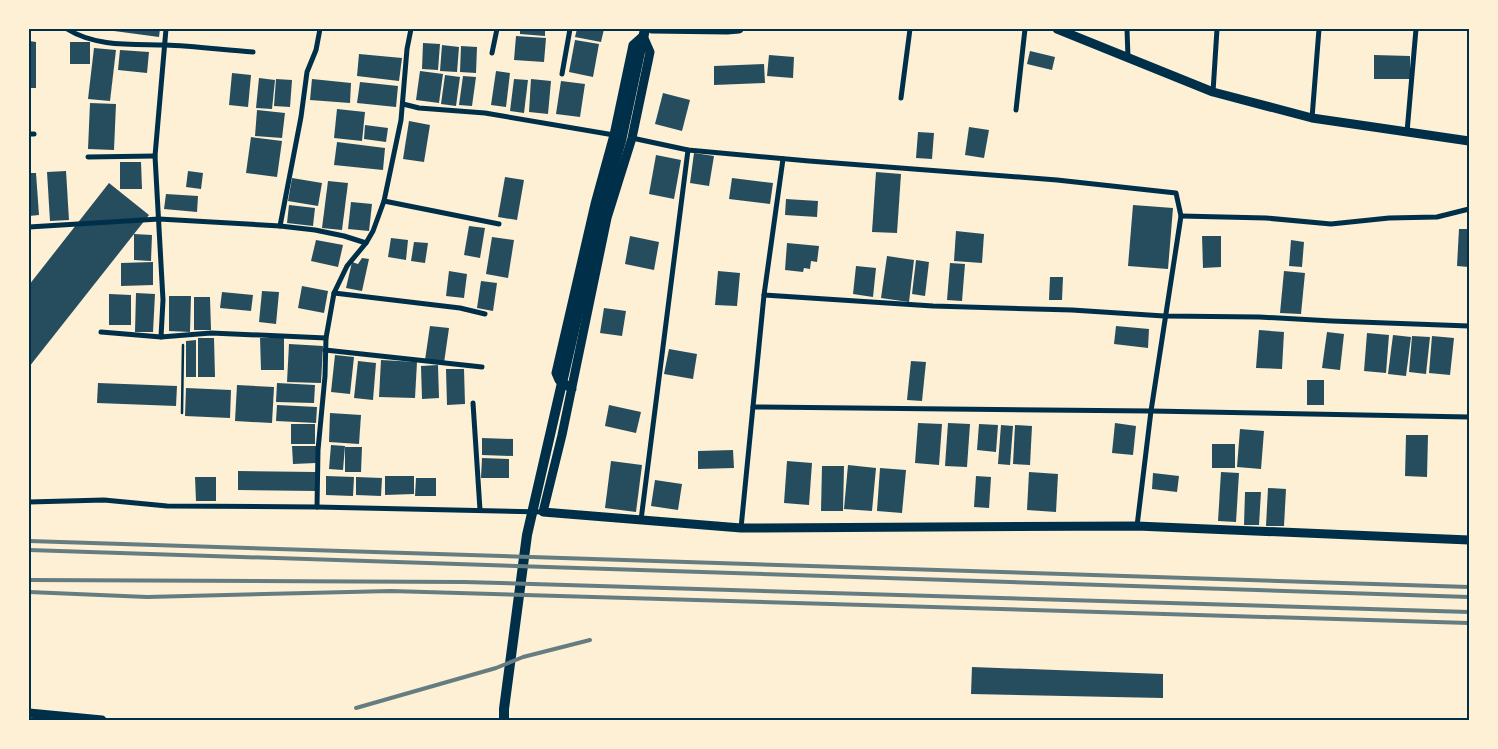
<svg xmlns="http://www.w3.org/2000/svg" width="1498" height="749" font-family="'Archivo Narrow',sans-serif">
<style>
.building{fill:#264d5e}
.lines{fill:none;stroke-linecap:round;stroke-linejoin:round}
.path{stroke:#003049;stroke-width:2.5}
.minor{stroke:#003049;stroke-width:5}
.tertiary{stroke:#003049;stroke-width:9}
.secondary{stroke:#003049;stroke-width:10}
.rail{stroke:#657d81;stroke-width:4}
.neatline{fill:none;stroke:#003049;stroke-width:2}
</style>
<rect width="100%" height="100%" fill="#fdf0d5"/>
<g class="building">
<polygon points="114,29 160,29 159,37 114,31"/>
<polygon points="520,29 545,29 545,36 520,34"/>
<polygon points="577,29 604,29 601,42 575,37"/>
<polygon points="516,36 546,38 544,62 514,60"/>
<polygon points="575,40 599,44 593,77 569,72"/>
<polygon points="29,41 36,42 36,88 29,88"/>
<rect x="70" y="42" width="20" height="22"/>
<polygon points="423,43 440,44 438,70 422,69"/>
<polygon points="442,45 459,47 457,72 440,71"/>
<polygon points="461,46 477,47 476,73 460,72"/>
<polygon points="94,48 116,50 110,101 88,99"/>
<polygon points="120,50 149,52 147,73 118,70"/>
<polygon points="1030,51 1055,57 1052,70 1027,64"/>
<polygon points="359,54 402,58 399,81 357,76"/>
<polygon points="769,55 794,57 793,78 767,76"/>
<polygon points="1374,55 1410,56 1410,79 1374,79"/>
<polygon points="764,64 765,83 714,85 714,66"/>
<polygon points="420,71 443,74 439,103 416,100"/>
<polygon points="496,71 510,73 506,107 491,105"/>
<polygon points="232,73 251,75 248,107 229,105"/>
<polygon points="445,75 460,77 456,106 441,104"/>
<polygon points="463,76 476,77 472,106 459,105"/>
<polygon points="259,78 275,80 272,109 256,108"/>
<polygon points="276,79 292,80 290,107 274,106"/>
<polygon points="312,79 351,83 350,103 310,100"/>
<polygon points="514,79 528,80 524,113 510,111"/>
<polygon points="531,79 551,81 548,114 529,112"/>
<polygon points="561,81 585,84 580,117 556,114"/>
<polygon points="360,82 398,86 396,107 357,103"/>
<polygon points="663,93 690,100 682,131 655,124"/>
<polygon points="90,103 116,104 114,150 88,149"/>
<polygon points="337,109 365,112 362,141 334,138"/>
<polygon points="257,110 285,113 282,138 255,136"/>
<polygon points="409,121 430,125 424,162 403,159"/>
<polygon points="365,125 388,128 386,142 364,139"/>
<polygon points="969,127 989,130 984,158 965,155"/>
<polygon points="918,132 934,133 932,159 916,158"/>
<polygon points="251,137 282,141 277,177 246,173"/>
<polygon points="337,142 385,148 383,170 334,165"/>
<polygon points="694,153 714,156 709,186 690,183"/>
<polygon points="656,155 681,160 674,199 649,194"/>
<polygon points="120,162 141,162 142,189 120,189"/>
<polygon points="66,171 69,220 50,221 47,172"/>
<polygon points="188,171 203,173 201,189 186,187"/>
<polygon points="876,172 901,174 897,233 872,232"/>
<polygon points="29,173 36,173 39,215 29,216"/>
<polygon points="505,177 524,180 517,220 498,217"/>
<polygon points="292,178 322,183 318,206 288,201"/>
<polygon points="732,178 773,183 770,204 729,199"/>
<polygon points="328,181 348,183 342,230 322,228"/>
<polygon points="109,183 149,215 29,367 29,285"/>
<polygon points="166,194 198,196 197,212 164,209"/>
<polygon points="786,199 818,201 817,217 785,215"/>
<polygon points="351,202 372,204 369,231 348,229"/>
<polygon points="289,205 315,208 313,226 287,223"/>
<polygon points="1133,205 1173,208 1168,269 1128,266"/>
<polygon points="469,226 485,228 480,258 464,255"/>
<polygon points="1459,229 1469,229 1469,267 1457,266"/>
<polygon points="956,231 984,234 982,263 954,261"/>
<polygon points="134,234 152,235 151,261 134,260"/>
<polygon points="630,236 659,242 654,270 625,264"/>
<polygon points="1202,236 1221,236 1221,267 1203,268"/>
<polygon points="492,237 514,240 508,278 486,274"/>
<polygon points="391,238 408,240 406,260 388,257"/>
<polygon points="316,240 343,245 338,267 311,261"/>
<polygon points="1291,240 1304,242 1302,267 1289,266"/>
<polygon points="414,242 428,243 425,263 411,261"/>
<polygon points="787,243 819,246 817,262 811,261 810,269 804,268 803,272 785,270"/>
<polygon points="887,256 914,260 909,302 881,298"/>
<polygon points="362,258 369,259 362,291 346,288 352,262 358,264"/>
<polygon points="916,260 929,262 925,296 912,294"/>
<polygon points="153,262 153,285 121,286 121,263"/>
<polygon points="950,263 965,264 962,301 947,300"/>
<polygon points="856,266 876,268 873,297 853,294"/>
<polygon points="449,271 467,274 464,298 446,296"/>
<polygon points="718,271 740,273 737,306 715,305"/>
<polygon points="1284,271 1305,273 1301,314 1280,313"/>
<polygon points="1050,277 1063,277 1062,300 1049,300"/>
<polygon points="481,281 497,283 493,311 477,308"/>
<polygon points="302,286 328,291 324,313 298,308"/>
<polygon points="262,291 279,292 276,324 259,322"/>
<polygon points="222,292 253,295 251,311 220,308"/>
<polygon points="136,293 155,294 153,332 135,332"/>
<polygon points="109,294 131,295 131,325 109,325"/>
<polygon points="169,296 191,296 190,332 169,331"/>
<polygon points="194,297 210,297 211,330 194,330"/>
<polygon points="604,308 626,311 622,336 600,333"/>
<polygon points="430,326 449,328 444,363 425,360"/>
<polygon points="1116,326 1149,329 1148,348 1114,344"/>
<polygon points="1259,330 1284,332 1282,369 1256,368"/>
<polygon points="1327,332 1344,334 1340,370 1322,368"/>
<polygon points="1367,333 1389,335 1386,373 1364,371"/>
<polygon points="1393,335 1411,337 1406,376 1388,374"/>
<polygon points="1412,336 1430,337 1426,374 1409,372"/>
<polygon points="1432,336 1454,338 1450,375 1429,373"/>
<polygon points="198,338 214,338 215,377 198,377"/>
<polygon points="260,338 284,338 284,370 261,370"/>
<polygon points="196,340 196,377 186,377 186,341"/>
<polygon points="289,344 323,346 321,383 287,382"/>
<polygon points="669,349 697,354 693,379 664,374"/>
<polygon points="335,355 354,357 350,394 331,392"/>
<polygon points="381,360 417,362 415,398 379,397"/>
<polygon points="358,361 376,363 373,400 354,398"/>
<polygon points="911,361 926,362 922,401 907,400"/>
<polygon points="438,365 439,398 422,399 421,366"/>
<polygon points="446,369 464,369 465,404 447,405"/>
<rect x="1307" y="380" width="17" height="25"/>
<polygon points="98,383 177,386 176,406 97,403"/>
<polygon points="277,383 315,385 314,403 276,402"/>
<polygon points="237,385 274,387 272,423 235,421"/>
<polygon points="186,388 231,390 230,418 185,416"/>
<polygon points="277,405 317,407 316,423 276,421"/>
<polygon points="609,405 641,412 636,433 605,426"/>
<polygon points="330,413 361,415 359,444 329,442"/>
<polygon points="918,423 942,424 939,465 915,463"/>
<polygon points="948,423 970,424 967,467 945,466"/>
<polygon points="1115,423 1136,426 1133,455 1112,453"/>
<rect x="291" y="424" width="24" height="20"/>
<polygon points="979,424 998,425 996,452 977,450"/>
<polygon points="1001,425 1013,426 1010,465 998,464"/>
<polygon points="1015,425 1032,426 1030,465 1013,464"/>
<polygon points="1240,429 1264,431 1261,469 1237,467"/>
<polygon points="1406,435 1428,435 1427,477 1405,476"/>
<polygon points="482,438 513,439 513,456 482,455"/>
<rect x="1212" y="444" width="23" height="24"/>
<polygon points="331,445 345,446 343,470 329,469"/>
<polygon points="292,446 316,446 316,463 293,464"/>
<polygon points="345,447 362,447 361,472 345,472"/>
<polygon points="733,450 734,468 698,469 698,451"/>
<polygon points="482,458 509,459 509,478 481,478"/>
<polygon points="611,461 642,465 636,512 605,508"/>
<polygon points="787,461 812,463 809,505 784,503"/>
<polygon points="848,465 876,468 872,511 844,509"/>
<polygon points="822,466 844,466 843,511 821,511"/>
<polygon points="880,468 906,470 902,513 877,511"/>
<polygon points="238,471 316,472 316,491 238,490"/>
<polygon points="1029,472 1058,474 1056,512 1027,510"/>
<polygon points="1221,472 1239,473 1236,522 1218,521"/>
<polygon points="1153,473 1179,476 1177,492 1152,489"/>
<polygon points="326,476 354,477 353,496 326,495"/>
<polygon points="385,476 414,476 414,494 385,495"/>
<polygon points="976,476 991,477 989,508 974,507"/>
<polygon points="195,477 216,477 216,501 196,501"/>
<polygon points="356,477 382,478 381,496 356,495"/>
<polygon points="416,478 436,478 436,496 415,496"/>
<polygon points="655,480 682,484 678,510 651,506"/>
<polygon points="1268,488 1286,489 1284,526 1266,526"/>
<polygon points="1245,492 1261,492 1259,525 1244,525"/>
<polygon points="972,667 1163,674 1163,698 971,694"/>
</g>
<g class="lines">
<polyline class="path" points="182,413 183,345"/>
<g class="minor">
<path d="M67 29C96 47 132 44 165 45 194 46 224 50 253 52"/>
<polyline points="166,29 155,156 163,300 161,337 211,333 326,338"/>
<polyline points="1127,29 1128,58"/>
<polyline points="492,53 497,29"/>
<polyline points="562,74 570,29"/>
<polyline points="1213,92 1217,29"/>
<polyline points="901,98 910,29"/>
<polyline points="403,104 419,108 485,113 614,135"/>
<polyline points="1016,110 1025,29"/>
<polyline points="1312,118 1319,29"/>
<polyline points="1407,132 1416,29"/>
<polyline points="29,134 34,134"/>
<polyline points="632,138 688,150 809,161 1057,180 1176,193 1181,216 1151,411 1137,526"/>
<polyline points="88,157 155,156"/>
<polyline points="384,201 499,224"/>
<polyline points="1181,216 1266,218 1331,224 1389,218 1437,217 1469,209"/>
<polyline points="280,226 301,117 307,72 316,50 320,29"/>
<polyline points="29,227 159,219 280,226 315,230 344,236 366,243"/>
<polyline points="334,293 460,308 485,314"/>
<polyline points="764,295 933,306 1072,310 1164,316 1259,317 1332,321 1469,326"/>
<polyline points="101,332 161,337"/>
<polyline points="325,350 482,367"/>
<polyline points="473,403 480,510"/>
<polyline points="753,407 1151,411 1469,417"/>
<polyline points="29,502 104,500 167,506 317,507 543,512"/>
<polyline points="317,507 318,450 325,376 326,338 334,293 347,266 366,243 373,231 384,201 401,120 407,49 411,29"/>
<polyline points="641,520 688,150"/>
<polyline points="741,528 764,295 783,159"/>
</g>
<g class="tertiary">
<polyline points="652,29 727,30 739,29"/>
<polyline points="1057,29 1213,92 1312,118 1469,141"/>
<polyline points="572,389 559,380 556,373 595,204 614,135 633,45 643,36 650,52 632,138 607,218 562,435 543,512 741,528 1137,526 1469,540"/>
<polyline points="29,713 102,720"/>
</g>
<polyline class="secondary" points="504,720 504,709 527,535 602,209 621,141 645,29"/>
<g class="rail">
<polyline points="29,541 1469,587"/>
<polyline points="29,550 1469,597"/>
<polyline points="29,580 464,582 1469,612"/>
<polyline points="29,592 147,597 391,591 1469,623"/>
<polyline points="356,708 496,668 523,657 590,640"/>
</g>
</g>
<rect width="1498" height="749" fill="none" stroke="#fdf0d5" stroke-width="60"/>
<rect x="30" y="30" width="1438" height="689" class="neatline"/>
</svg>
